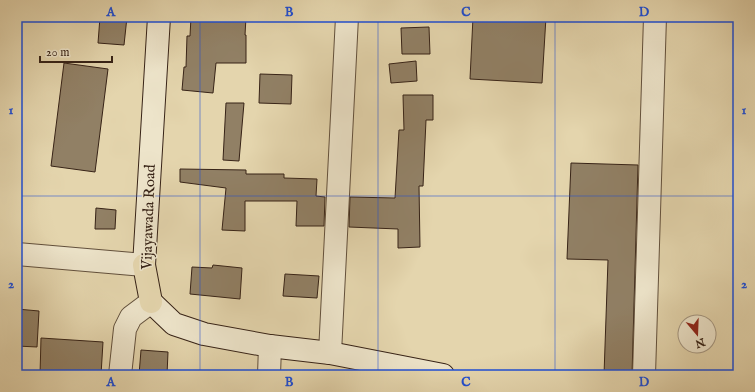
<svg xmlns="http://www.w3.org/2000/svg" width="755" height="392" font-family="'IM FELL English',serif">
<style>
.building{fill:#918065;stroke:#372317}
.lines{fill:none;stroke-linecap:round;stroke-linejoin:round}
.street-casing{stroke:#62503c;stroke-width:24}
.secondary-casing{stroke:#372317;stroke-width:24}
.primary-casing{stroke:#372317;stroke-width:24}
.street{stroke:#ede4ca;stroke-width:22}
.secondary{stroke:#ede4ca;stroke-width:22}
.primary{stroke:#e4d5ad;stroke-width:22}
.grid{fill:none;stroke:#1d4ed8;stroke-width:1;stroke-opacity:0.55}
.labels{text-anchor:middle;stroke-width:3;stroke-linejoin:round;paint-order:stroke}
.street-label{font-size:15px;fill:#372317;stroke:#ede4ca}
.neatline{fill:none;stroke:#1d4ed8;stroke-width:1.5}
.grid-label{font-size:13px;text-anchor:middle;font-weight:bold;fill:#1d4ed8}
</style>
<rect width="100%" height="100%" fill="#e4d5ad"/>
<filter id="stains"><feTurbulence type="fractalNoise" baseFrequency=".005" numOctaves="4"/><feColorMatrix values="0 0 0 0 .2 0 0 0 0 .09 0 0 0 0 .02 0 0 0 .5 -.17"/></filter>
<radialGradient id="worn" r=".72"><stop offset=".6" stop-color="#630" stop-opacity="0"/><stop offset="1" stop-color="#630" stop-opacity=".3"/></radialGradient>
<g class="building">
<polygon points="100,17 127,17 124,45 98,43"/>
<polygon points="191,17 246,17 245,35 246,35 246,63 216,63 213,93 182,90 184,67 186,67 187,36 190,36"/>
<polygon points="473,17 546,17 542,83 470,79"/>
<polygon points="429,27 430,54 402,54 401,28"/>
<polygon points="416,61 417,81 391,83 389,64"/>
<polygon points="64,63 108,69 95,172 51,166"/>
<polygon points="260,74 292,75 291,104 259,103"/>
<polygon points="403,95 433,95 433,120 426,120 423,186 419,186 420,247 398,248 398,229 349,227 350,197 395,198 399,130 404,130"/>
<polygon points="226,103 244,103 239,161 223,160"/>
<polygon points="571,163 638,165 632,375 604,375 608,260 567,259"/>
<polygon points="180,169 246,170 246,174 284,174 284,178 317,179 316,196 325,197 324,226 296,226 297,201 245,201 245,231 222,230 226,188 180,182"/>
<polygon points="96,208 116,210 115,229 95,229"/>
<polygon points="213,265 242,268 240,299 190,294 192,267 212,268"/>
<polygon points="285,274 319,276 317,298 283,296"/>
<polygon points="17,309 39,311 37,347 17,346"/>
<polygon points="41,338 103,342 101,375 40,375"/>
<polygon points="141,350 168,352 167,375 139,375"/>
</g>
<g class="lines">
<g class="street-casing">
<g id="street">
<polyline points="17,254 144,265"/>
<polyline points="330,353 347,17"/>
<polyline points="120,375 125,329 131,317 151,302"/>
<polyline points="269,375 270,346"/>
<polyline points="644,375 655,17"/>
</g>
</g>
<g class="secondary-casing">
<g id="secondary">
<polyline points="144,265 159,17"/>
<polyline points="151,302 174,324 204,334 270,346 330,353 443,375"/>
</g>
</g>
<g class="primary-casing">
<polyline id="primary" points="144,265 151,302"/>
</g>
<use href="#street" class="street"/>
<use href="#secondary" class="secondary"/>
<use href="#primary" class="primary"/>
</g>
<path class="grid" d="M200 17V375M378 17V375M555 17V375M17 196H738"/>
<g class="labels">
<g class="street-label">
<text transform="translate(148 217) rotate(-88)" y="5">Vijayawada Road</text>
</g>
</g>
<rect width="755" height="392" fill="none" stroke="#e4d5ad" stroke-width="44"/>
<g transform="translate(697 334) rotate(161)"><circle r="19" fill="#ede4ca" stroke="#a49782"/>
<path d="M0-3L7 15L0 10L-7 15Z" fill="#8f2418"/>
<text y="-6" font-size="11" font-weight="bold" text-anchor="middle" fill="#372317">N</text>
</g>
<path d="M40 56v6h72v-6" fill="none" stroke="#372317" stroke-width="2"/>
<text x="46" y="56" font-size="12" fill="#372317" stroke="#ede4ca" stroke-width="3" paint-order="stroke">20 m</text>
<rect x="22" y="22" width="711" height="348" class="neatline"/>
<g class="grid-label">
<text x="111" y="16">A</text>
<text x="289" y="16">B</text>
<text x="466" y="16">C</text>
<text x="644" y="16">D</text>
<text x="11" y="114">1</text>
<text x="744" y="114">1</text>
<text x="11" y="288">2</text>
<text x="744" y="288">2</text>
<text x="111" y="386">A</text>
<text x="289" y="386">B</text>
<text x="466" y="386">C</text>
<text x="644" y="386">D</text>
</g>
<rect width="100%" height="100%" filter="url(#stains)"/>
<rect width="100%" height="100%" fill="url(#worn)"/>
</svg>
